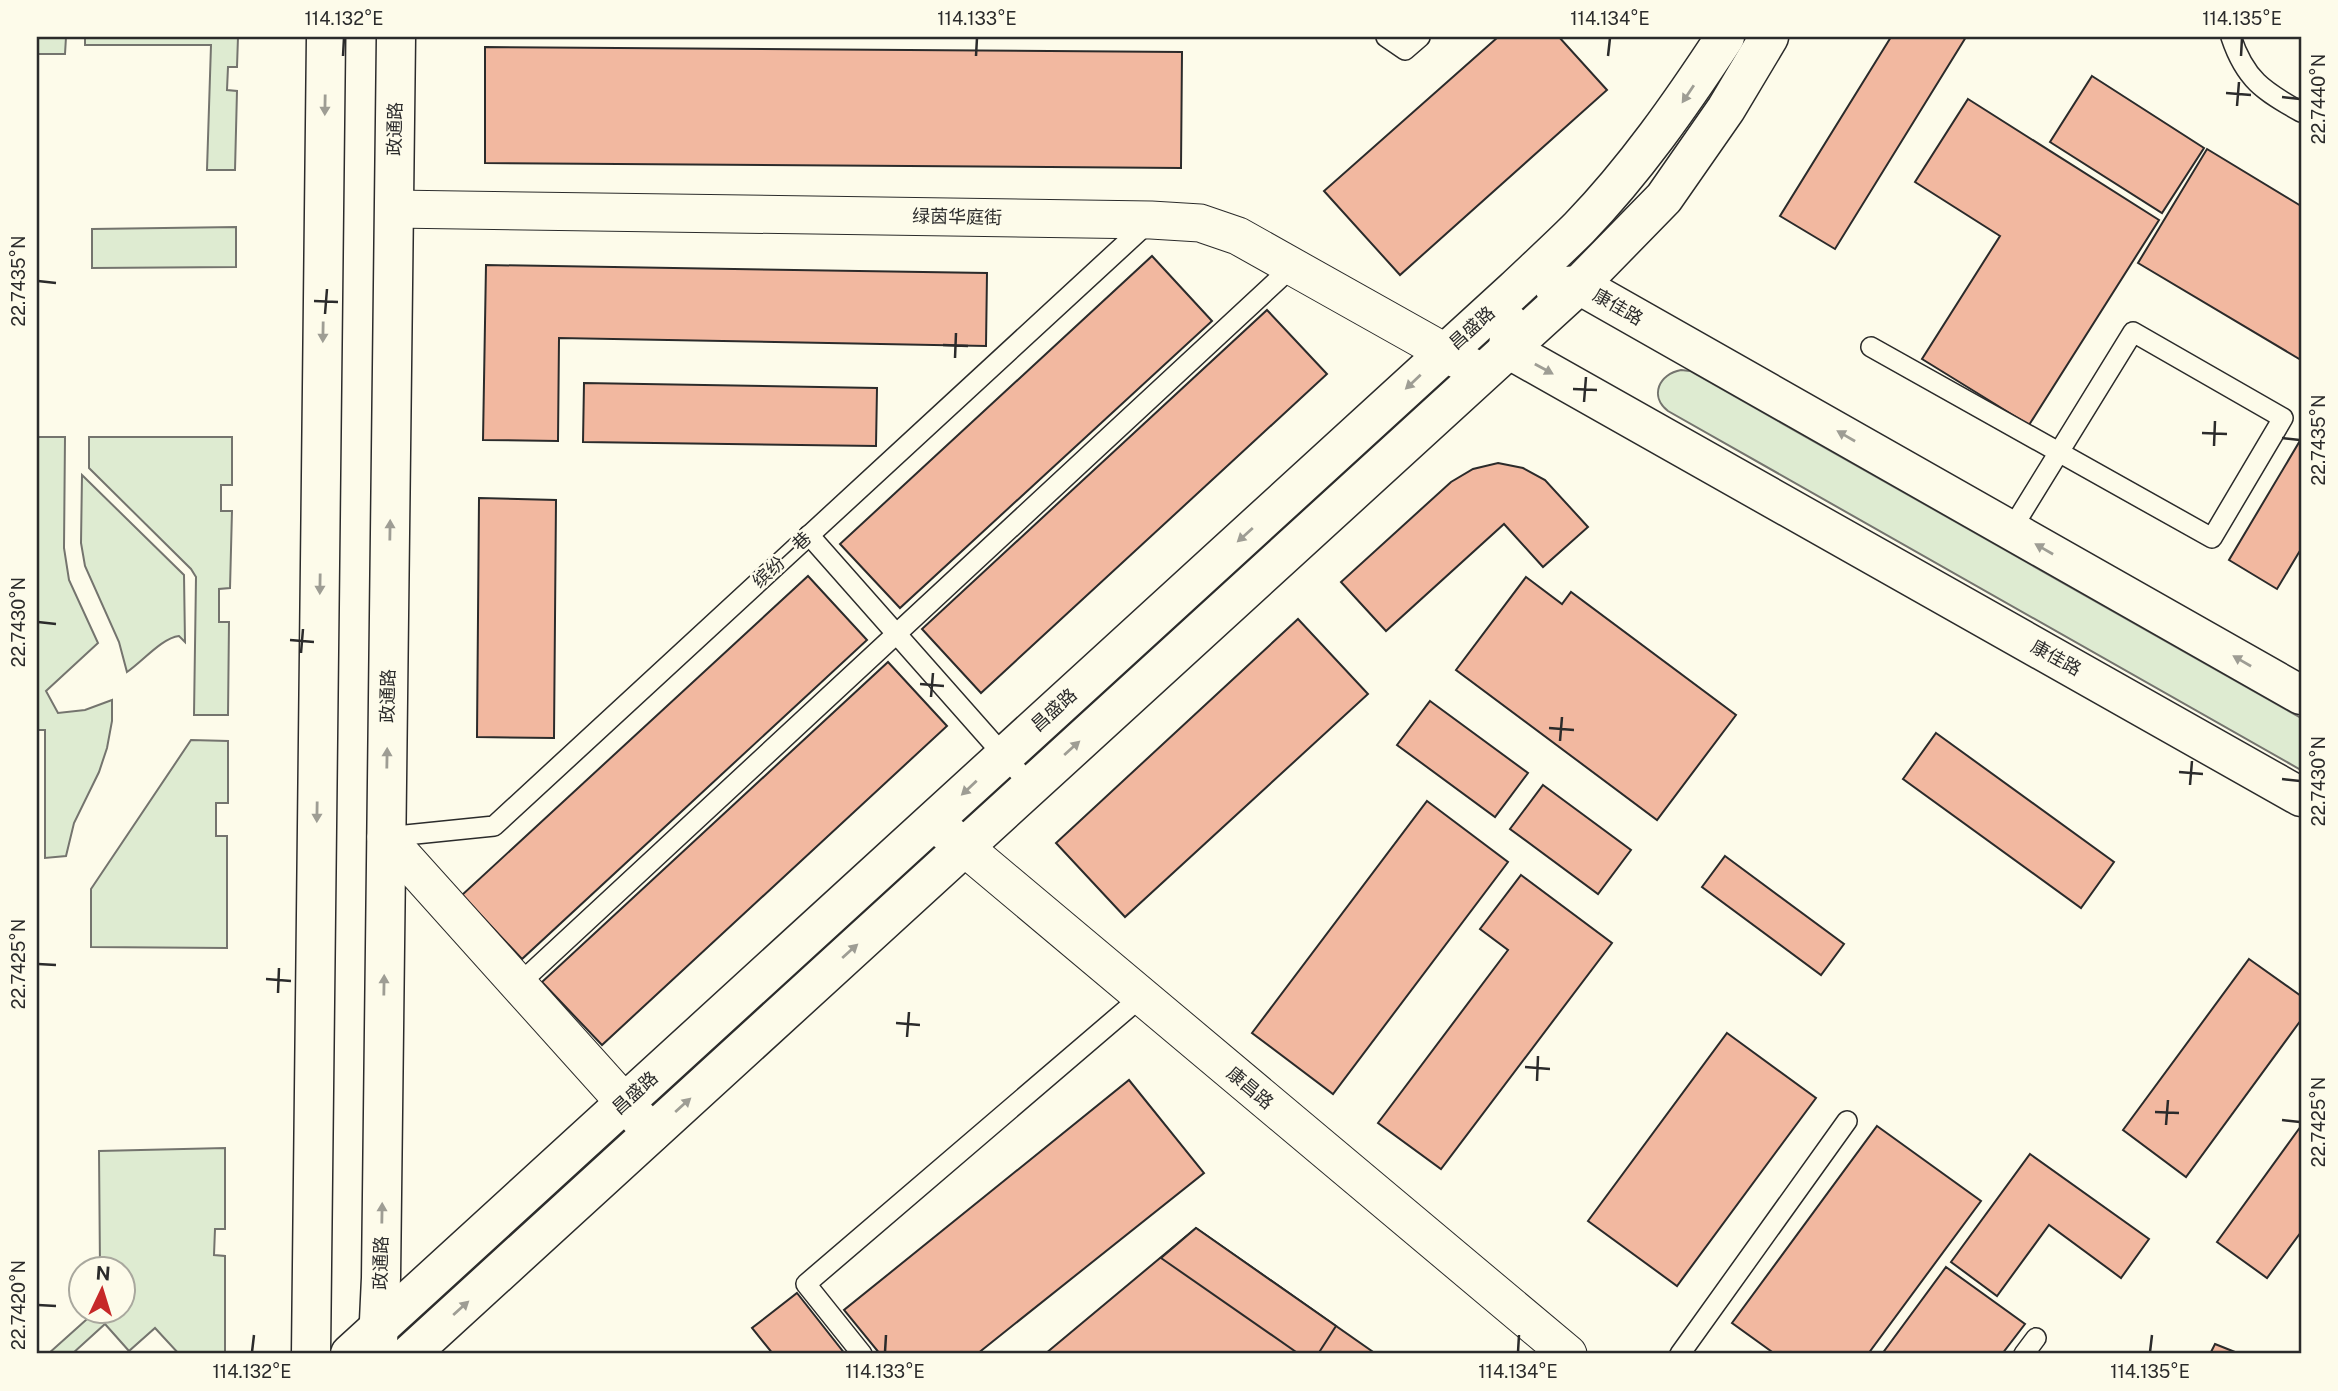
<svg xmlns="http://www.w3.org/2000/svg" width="2338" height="1391" font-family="'Public Sans','Noto Sans SC',sans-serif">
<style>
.green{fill:#deebd1;stroke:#74746e;stroke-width:2}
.building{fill:#f2b8a0;stroke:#2b2b2b;stroke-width:2}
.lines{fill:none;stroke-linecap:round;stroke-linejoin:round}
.service-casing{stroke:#2b2b2b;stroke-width:22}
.minor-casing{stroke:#2b2b2b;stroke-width:39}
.tertiary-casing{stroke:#2b2b2b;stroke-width:41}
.service{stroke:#fdfbea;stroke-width:19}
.minor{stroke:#fdfbea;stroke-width:37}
.tertiary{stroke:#fdfbea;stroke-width:38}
.oneway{fill:#9e9d94}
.ticks{fill:none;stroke:#2b2b2b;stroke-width:2.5}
.labels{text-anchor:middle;stroke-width:5;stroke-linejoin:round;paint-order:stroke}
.street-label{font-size:18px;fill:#2b2b2b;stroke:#fdfbea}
.neatline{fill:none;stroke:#2b2b2b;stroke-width:2.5}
.ticks-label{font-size:18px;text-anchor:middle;fill:#2b2b2b}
</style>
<rect width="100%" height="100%" fill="#fdfbea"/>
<g class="green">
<polygon points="37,37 66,37 65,54 37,54"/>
<polygon points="85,37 238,37 237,67 228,67 227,90 237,91 235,170 207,170 211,45 85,45"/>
<polygon points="236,227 236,267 92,268 92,229"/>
<path d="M1681 370 1690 371 2301 718V770L1668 411C1649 396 1659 374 1681 370Z"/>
<polygon points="37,437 65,437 64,548 69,580 98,643 46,691 58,713 85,710 112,700 112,721 107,748 99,772 74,823 66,856 45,858 45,730 37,730"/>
<polygon points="89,437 232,437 232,485 221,485 221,511 232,511 230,588 219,589 219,622 229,622 228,715 194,715 196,577 191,569 89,468"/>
<path d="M82 475 184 575 185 642 179 636C162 638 143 661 127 672L119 642 85 566 81 543Z"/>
<polygon points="191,740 228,741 228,803 216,803 216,836 227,836 227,948 91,947 91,889"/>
<polygon points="225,1148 225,1229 215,1229 214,1255 225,1256 225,1354 179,1354 155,1328 129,1351 105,1324 72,1354 48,1354 96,1311 122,1310 122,1268 100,1268 99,1151"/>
</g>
<g class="building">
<polygon points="1498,37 1559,37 1607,90 1400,275 1324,191"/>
<polygon points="1891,37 1966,37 1835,249 1780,216"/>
<polygon points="485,47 1182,52 1181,168 485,163"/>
<polygon points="2092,76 2204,148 2162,213 2050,142"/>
<polygon points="1968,99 2159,220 2029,425 1922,359 2000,236 1915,182"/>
<polygon points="2207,149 2301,206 2301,360 2138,263"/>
<polygon points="1152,256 1212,321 900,608 840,544"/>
<polygon points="486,265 987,273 986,346 559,338 558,441 483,440"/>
<polygon points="1267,310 1327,374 981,693 922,629"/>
<polygon points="584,383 877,388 876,446 583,442"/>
<polygon points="2301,439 2301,549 2277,589 2229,560"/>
<polygon points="1498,463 1523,468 1545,480 1588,527 1543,567 1504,524 1386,631 1341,582 1451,482 1473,469"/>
<polygon points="479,498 556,500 554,738 477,737"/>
<polygon points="808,576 867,640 522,959 462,895"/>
<polygon points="1526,577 1562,604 1571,592 1736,715 1657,820 1456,670"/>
<polygon points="1298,619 1368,694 1125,917 1056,843"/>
<polygon points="888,662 947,726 602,1045 542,982"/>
<polygon points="1430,701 1528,773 1495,817 1397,745"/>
<polygon points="1936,733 2114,862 2081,908 1903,779"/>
<polygon points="1543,785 1631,850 1598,894 1510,829"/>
<polygon points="1427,801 1508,862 1333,1094 1252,1033"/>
<polygon points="1725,856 1844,944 1821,975 1702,887"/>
<polygon points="1521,875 1612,943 1441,1169 1378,1123 1508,950 1480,929"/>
<polygon points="2249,959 2301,996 2301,1020 2186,1177 2123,1130"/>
<polygon points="1727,1033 1816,1098 1677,1286 1588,1221"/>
<polygon points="1129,1080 1204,1173 977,1354 880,1354 844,1310"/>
<polygon points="1877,1126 1981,1201 1868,1354 1775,1354 1732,1323"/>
<polygon points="2301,1126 2301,1232 2267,1278 2217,1242"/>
<polygon points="2030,1154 2149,1239 2121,1278 2049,1225 1997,1296 1951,1262"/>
<polygon points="1196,1228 1376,1354 1045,1354"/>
<polygon points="1196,1228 1336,1326 1318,1354 1299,1354 1161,1258"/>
<polygon points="1946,1267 2025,1324 2002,1354 1882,1354"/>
<polygon points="797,1293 845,1354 773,1354 752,1328"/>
<polygon points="2215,1344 2240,1354 2210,1354"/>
</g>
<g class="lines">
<g class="service-casing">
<g id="service">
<polyline points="1386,37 1405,50 1420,37"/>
<path d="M2231 37C2245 79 2263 91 2301 112"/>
<polyline points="1871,347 2212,538 2283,418 2133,332 2011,530"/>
<polyline points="809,535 1031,786"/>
<polyline points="386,837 494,826 1149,222"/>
<polyline points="519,984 1293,266"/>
<polyline points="862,1354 806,1284 1141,997"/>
<polyline points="1680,1354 1847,1121"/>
<polyline points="2024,1354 2036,1338"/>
</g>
</g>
<g class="minor-casing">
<g id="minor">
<polyline points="394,209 1151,220 1200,223 1238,236 1482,373"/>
<polyline points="933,821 1568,1354"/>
<polyline points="386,837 652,1133"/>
</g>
</g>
<g class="tertiary-casing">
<g id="tertiary">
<polyline points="1554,287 1579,285 2301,695"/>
<polyline points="1510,324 1508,349 2301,797"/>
<polyline points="378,1342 381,1278 396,37"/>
<polyline points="311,1354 326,37"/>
<path d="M350 1354 1514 290C1535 270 1558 249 1579 228 1635 170 1681 104 1725 37"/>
<polyline points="410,1354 1579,285 1664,198 1726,109 1769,37"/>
</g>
</g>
<use href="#service" class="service"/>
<use href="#minor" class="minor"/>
<use href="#tertiary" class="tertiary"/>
</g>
<defs><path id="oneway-solid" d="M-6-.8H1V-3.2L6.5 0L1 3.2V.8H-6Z" transform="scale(1.75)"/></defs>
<g class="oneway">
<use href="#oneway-solid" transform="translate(1688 94) rotate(124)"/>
<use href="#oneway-solid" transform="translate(325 105) rotate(91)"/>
<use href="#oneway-solid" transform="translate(323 332) rotate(91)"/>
<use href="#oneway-solid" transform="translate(1544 369) rotate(29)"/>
<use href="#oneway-solid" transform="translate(1413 382) rotate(137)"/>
<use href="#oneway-solid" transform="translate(1846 436) rotate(-150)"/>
<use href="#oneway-solid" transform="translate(390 530) rotate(-89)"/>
<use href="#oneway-solid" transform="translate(1245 535) rotate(138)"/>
<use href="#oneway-solid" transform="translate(2044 549) rotate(-150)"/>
<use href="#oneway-solid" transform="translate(320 584) rotate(91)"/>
<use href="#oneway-solid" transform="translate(2242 661) rotate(-150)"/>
<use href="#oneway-solid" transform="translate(1072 748) rotate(-42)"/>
<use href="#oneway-solid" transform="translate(387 758) rotate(-89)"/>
<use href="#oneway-solid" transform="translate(969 788) rotate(137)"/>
<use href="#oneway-solid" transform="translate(317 812) rotate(91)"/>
<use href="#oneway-solid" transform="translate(850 951) rotate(-42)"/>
<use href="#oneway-solid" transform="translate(384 985) rotate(-89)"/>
<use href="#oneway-solid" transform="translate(683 1105) rotate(-42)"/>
<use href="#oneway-solid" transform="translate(382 1213) rotate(-89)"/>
<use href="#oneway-solid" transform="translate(461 1308) rotate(-42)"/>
</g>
<path class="ticks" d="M343 56 344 38M976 56 977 38M1608 56 1610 38M2241 56 2242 38M2226 93 2251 95M2282 97 2300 99M2237 106 2239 82M38 281 56 283M314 301 338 302M325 314 327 289M943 345 968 346M955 358 956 333M1573 389 1597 390M1584 402 1586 377M2202 433 2227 434M2282 438 2300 440M2214 446 2215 421M38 622 56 624M290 640 314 642M301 653 303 629M920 684 944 686M931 697 933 673M1549 728 1574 730M1560 741 1562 717M2179 772 2203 774M2282 779 2300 781M2190 785 2192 761M38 964 56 965M266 979 291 981M278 993 279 968M896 1023 920 1025M907 1037 909 1012M1525 1067 1550 1069M1537 1081 1538 1056M2155 1112 2179 1113M2282 1120 2300 1122M2166 1125 2168 1100M38 1305 56 1306M252 1352 254 1335M885 1352 886 1335M1518 1352 1519 1335M2150 1352 2152 1335"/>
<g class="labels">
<g class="street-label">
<text transform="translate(395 129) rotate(-89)" y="6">政通路</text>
<text transform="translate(957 217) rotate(1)" y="6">绿茵华庭街</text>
<text transform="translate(1618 307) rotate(30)" y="6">康佳路</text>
<text transform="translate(1472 328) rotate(-42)" y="6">昌盛路</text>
<text transform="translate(782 560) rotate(-43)" y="6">缤纷一巷</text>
<text transform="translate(2056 658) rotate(29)" y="6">康佳路</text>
<text transform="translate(388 696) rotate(-89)" y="6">政通路</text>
<text transform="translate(1054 710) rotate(-42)" y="6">昌盛路</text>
<text transform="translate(1250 1088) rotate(40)" y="6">康昌路</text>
<text transform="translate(635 1093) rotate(-42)" y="6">昌盛路</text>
<text transform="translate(381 1263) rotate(-89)" y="6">政通路</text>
</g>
</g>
<rect width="2338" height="1391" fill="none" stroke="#fdfbea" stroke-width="77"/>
<g transform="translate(102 1290) rotate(4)"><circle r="33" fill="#fdfbea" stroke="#a9a89e" stroke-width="2"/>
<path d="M0-5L12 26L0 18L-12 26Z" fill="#c62828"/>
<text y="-10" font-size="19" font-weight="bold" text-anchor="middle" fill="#2b2b2b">N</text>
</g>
<rect x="38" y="38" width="2262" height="1314" class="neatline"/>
<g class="ticks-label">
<text x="344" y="25">114.132°E</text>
<text x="977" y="25">114.133°E</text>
<text x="1610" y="25">114.134°E</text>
<text x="2242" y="25">114.135°E</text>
<text transform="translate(2319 99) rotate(-90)" y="6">22.7440°N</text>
<text transform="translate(19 281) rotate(-90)" y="6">22.7435°N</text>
<text transform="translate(2319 440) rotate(-90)" y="6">22.7435°N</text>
<text transform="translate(19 622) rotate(-90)" y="6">22.7430°N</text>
<text transform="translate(2319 781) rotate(-90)" y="6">22.7430°N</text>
<text transform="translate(19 964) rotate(-90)" y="6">22.7425°N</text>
<text transform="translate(2319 1122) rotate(-90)" y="6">22.7425°N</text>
<text transform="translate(19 1305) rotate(-90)" y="6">22.7420°N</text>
<text x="252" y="1378">114.132°E</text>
<text x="885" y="1378">114.133°E</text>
<text x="1518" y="1378">114.134°E</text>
<text x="2150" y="1378">114.135°E</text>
</g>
</svg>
